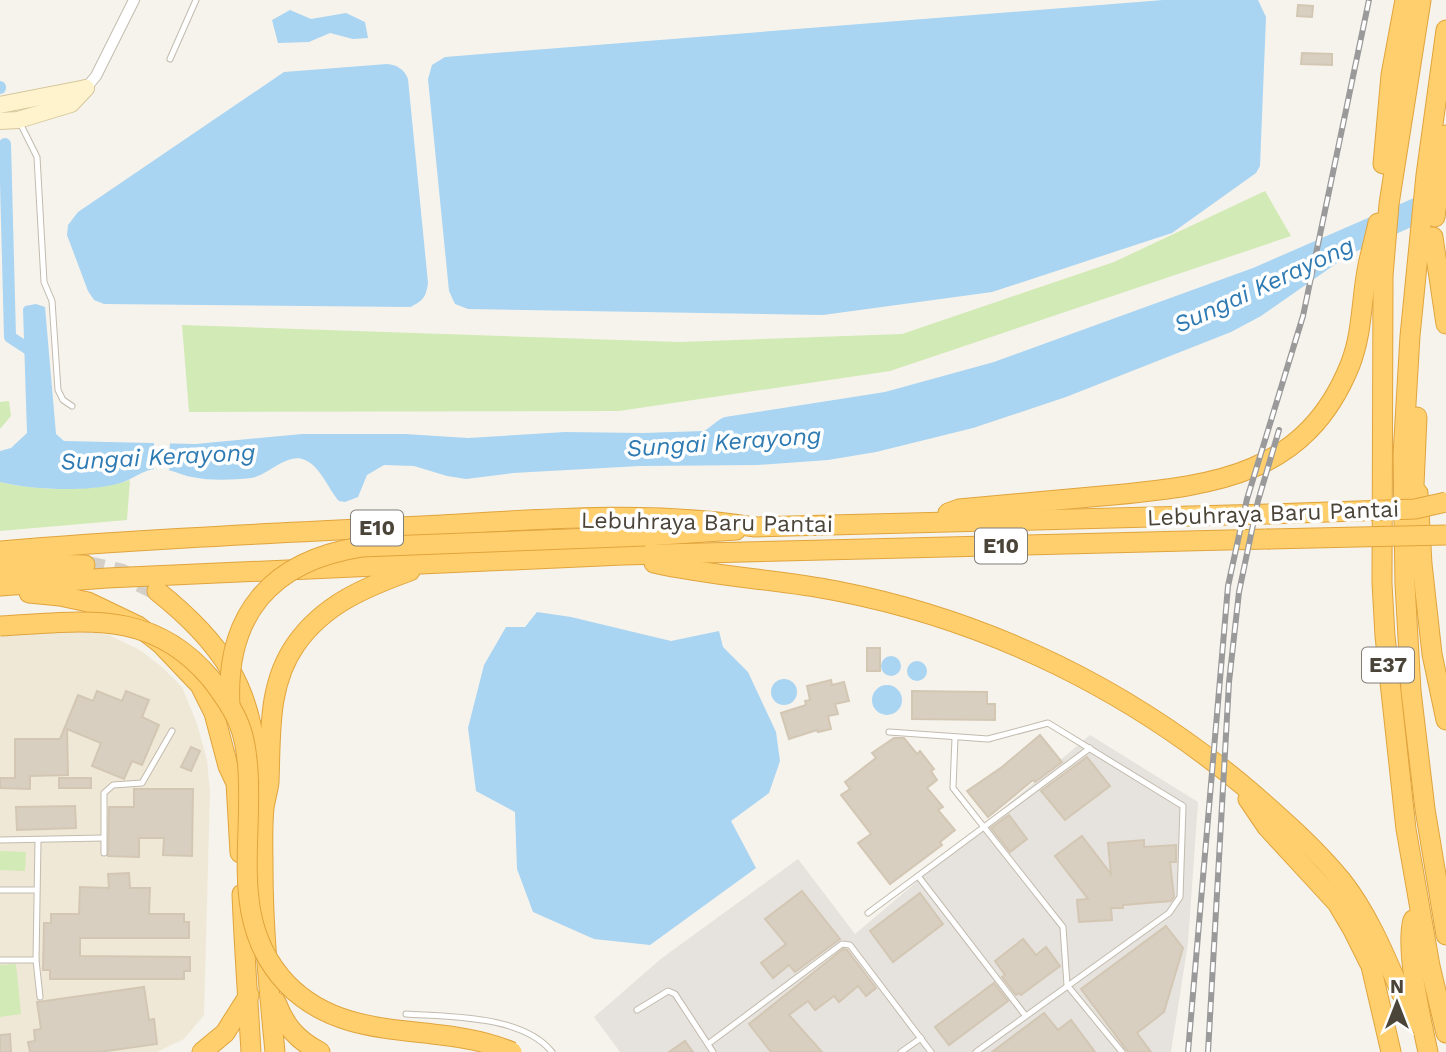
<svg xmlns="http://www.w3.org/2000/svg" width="1446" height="1052" font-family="'Work Sans',sans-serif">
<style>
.industrial{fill:#e6e2dd}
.education{fill:#efe8d6}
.green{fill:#d2eab5}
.water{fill:#a9d4f2}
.pier{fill:#f6f3ec}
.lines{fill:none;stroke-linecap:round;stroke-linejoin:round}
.canal{stroke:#a9d4f2;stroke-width:12}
.building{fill:#d8cfc1;stroke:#d3c7b4;stroke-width:2}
.motorway-tunnel{stroke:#d4d0c8;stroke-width:19;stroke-dasharray:19 10;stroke-linecap:butt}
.service-casing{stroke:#c2bbae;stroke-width:7}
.minor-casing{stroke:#c2bbae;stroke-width:12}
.secondary-casing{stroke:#d6c79b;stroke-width:18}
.motorway-casing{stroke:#e0a43c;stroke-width:21}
.service{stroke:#fff;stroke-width:5}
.minor{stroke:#fff;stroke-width:10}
.secondary{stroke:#fff3cd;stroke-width:16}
.motorway{stroke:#ffcf6e;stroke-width:19}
.rail-casing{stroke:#9a9a9a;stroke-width:6}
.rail{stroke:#fff;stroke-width:3.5;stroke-dasharray:10;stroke-linecap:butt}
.motorway-bridge-casing{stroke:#e0a43c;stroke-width:21;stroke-linecap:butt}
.motorway-bridge{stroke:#ffcf6e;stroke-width:19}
.labels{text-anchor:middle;stroke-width:7;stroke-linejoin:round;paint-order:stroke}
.shield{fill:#fff;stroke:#817c74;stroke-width:2}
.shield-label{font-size:21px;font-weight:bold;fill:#4b4439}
.street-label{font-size:23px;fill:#4b4439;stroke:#fff}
.water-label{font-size:24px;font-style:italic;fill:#2e7ab2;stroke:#fff}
</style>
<rect width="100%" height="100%" fill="#f6f3ec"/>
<polygon class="industrial" points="1090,735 1198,802 1188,943 1171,1052 620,1052 594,1017 662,958 798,859 855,934"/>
<polygon class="education" points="74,630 109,635 140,650 162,667 182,687 197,724 207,760 210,792 204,1015 184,1039 157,1052 0,1052 0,634"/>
<g class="green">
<polygon points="1265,191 1291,236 890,371 619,411 189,412 182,325 680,342 902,334 1114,262"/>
<polygon points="9,401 11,416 0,429 0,402"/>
<path d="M130 480 127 520 0 531V482C36 491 96 492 130 480Z"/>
<polygon points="0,851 26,852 25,871 0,870"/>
<polygon points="16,964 21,1014 0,1017 0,965"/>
</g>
<g class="water">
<polygon points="1163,0 1258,0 1266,17 1260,166 1256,173 1172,233 992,292 823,315 468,309 455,304 449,291 428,79 432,65 445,57"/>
<polygon points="290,10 311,19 346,13 365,22 368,38 353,39 330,33 309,42 278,43 272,20"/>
<path d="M387 64C397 65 404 69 408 79L428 283C426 297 423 301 410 307L104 304 94 300 88 291 67 235 68 225 78 212 284 72Z"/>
<path d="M1446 184V212L1350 254 1261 316 1231 332 1066 397 973 428 876 452 828 460 757 465 640 466 513 473 466 479 447 476 414 466 384 465 367 475 358 497 345 502 339 501C328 489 321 467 305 460 287 452 268 476 251 478 232 480 211 481 192 477 180 475 170 468 156 469 143 469 131 481 117 484 84 492 33 490 0 482V451L11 448 27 433 23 309 25 306 36 304 45 307 56 434 64 441 196 444 302 434H405L468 438 565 432 643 433 704 431C712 427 716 420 725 417L885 392 994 362 1253 268Z"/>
<polygon points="537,612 571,617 671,641 719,631 723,647 748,672 776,732 780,761 769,793 731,821 756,868 650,945 594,939 533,912 517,869 515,812 476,791 468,728 484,665 506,627 525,627"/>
<circle cx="891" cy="666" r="10"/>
<circle cx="917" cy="671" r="10"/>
<circle cx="784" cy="692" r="13"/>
<circle cx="887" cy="700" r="15"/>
</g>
<polygon class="pier" points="154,438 170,439 169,473 154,472"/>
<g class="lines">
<g class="canal">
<polyline points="0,87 0,88"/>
<polyline points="5,144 10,337 36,354"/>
</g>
</g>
<g class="building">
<polygon points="1298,5 1313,6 1312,17 1297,16"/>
<polygon points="1302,53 1332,54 1332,65 1301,64"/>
<rect x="867" y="648" width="13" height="23"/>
<polygon points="831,680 832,685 844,682 849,701 835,704 838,714 828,716 831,729 818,732 817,730 789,739 781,713 806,705 805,701 810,700 807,686"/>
<polygon points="97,691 122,701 126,691 149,700 142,717 159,725 142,765 132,761 124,779 92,766 101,743 67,729 68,775 30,776 30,789 0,788 0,778 15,778 15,739 60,739 78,695 93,701"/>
<polygon points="912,691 987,692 987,704 995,704 995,720 912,719"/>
<polygon points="1040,735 1062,762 1035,782 1033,780 988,817 967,791 1002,767"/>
<polygon points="894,738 904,738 917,754 920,751 934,769 931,771 937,780 927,788 943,807 938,810 955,830 940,842 942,845 890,884 858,843 871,834 841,795 850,789 845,782 876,758 872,753"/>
<polygon points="191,747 200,751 191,771 181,767"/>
<polygon points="1087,757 1110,786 1065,820 1041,791"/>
<rect x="59" y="778" width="32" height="10"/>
<polygon points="134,789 193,789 192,856 163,855 164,838 139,838 139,857 108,856 109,807 134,807"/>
<polygon points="75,806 76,828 17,830 16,807"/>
<polygon points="1009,815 1027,839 1010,852 991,828"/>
<polygon points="1082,836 1111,874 1108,843 1144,840 1144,847 1176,845 1176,862 1170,862 1174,897 1171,901 1123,905 1123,908 1111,908 1112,920 1079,922 1077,900 1088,899 1055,856"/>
<polygon points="129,873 130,888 150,888 149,914 184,914 184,922 189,922 189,938 80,938 80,956 190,957 190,971 184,971 184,979 50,979 50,970 43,970 44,923 51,923 51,914 79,914 80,887 109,888 108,874"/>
<polygon points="802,891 840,939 795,972 789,965 773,978 761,963 786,944 765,919"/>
<polygon points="920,893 943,924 893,962 870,931"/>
<polygon points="1166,926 1183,948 1164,1012 1137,1033 1151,1052 1128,1052 1081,989"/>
<polygon points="1023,939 1036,955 1046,947 1060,966 1021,995 1019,993 1016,995 1002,977 1005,975 995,961"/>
<polygon points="843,949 847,950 876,988 866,996 858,986 839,1002 834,996 815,1010 808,1001 789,1015 822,1052 771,1052 749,1024"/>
<polygon points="994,983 1008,1001 949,1045 935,1027"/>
<polygon points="144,987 149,1020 154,1019 157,1044 99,1052 30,1052 28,1042 35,1041 34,1030 41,1029 37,1002"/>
<polygon points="1044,1013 1058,1030 1071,1020 1095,1052 992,1052"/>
<polygon points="10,1034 11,1052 0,1052 0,1035"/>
<polygon points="685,1041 693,1052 669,1052"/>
</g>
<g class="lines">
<polyline class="motorway-tunnel" points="85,565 121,573 157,591"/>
<g class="service-casing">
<g id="service">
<polyline points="170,59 196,0"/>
<polyline points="19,121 37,157 44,282 52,301 58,390 63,400 72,406"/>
<polyline points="889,732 988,739 1048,723 1183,806 1180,897 1169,913 976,1052"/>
<polyline points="955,738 953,788 1063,927 1067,985 1122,1052"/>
<polyline points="0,840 104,838"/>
<polyline points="38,840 36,960 40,997"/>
<polyline points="104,853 104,793 113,785 142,783 172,731"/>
<polyline points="918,876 1090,748"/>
<polyline points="0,890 36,890"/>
<polyline points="868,913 918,876 1025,1015"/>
<polyline points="0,960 36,960"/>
<polyline points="637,1010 668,991 675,994 713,1052"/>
<path d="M406 1014C449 1017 523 1015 552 1052"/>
<polyline points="708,1044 842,944 850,945 931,1052"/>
<polyline points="901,1052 921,1038"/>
</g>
</g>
<g class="minor-casing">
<polyline id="minor" points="86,88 96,76 134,0"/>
</g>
<g class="secondary-casing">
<g id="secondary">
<polyline points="0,105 86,88"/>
<polyline points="0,121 18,120 71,104 86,88"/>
</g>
</g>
<g class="motorway-casing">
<g id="motorway">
<polyline points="1421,0 1389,204 1383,276 1382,583 1385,636 1406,829 1430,966 1446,1033"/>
<polyline points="1446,30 1426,175 1410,336 1403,455 1405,584 1411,691 1425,809 1446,935"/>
<polyline points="1383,164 1391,75 1405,0"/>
<polyline points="1435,217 1446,135"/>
<polyline points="1433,237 1446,324"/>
<polyline points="1414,485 1417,417"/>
<polyline points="1418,493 1422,564 1432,654 1446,720"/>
<path d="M948 513 959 509C1010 504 1062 500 1113 495 1217 485 1306 474 1350 365 1363 332 1361 299 1368 265 1371 251 1375 237 1378 223"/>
<polyline points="645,536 736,530"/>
<path d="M0 551C141 539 281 533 422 526 533 520 645 509 754 527L1269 514"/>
<path d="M654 563C714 577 777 579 837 591 991 621 1132 691 1251 792 1283 820 1315 848 1342 881 1367 913 1383 951 1399 988 1405 1002 1415 1016 1423 1029"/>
<polyline points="0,568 45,564 85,565"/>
<polyline points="0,586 107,578 623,555 1267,539"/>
<path d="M157 591C221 642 254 688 257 773"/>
<polyline points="29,593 60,596 88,602 138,626 161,644 200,685 214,713 228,766 236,783 240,853"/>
<polyline points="1248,799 1267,827 1337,903 1353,930 1371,966 1391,1052"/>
<path d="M242 894C244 946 248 999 251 1052"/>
<path d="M1413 920C1405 949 1421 1020 1428 1052"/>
<path d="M276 1002C285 1026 297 1040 320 1052"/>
<polyline points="202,1052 225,1033 249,995"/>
<path d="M275 1052C269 990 263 929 263 867 263 848 262 827 264 808 265 800 268 791 269 782 271 735 267 685 296 644 324 604 366 587 410 571"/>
</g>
</g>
<use href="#service" class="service"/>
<use href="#minor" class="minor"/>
<use href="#secondary" class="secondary"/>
<use href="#motorway" class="motorway"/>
<g class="rail-casing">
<g id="rail">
<polyline points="1188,1052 1228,586 1247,499 1303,316 1369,0"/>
<polyline points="1208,1052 1229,682 1239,592 1258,501 1279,430"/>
</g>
</g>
<use href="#rail" class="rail"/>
<g class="motorway-bridge-casing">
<g id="motorway-bridge">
<polyline points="1269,514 1415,509 1446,502"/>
<polyline points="1267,539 1446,535"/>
<path d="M0 626C82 622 151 607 211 679 221 692 233 708 239 724 245 738 247 755 248 771 253 846 229 923 287 984 348 1047 438 1020 512 1052"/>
<path d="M230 706C225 615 271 561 361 547L645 536"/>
</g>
</g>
<use href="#motorway-bridge" class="motorway-bridge"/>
</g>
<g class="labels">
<g class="shield">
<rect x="351" y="510.5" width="52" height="35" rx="5"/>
<rect x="975" y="528.5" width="52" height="35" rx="5"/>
<rect x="1362" y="647.5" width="52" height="35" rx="5"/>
</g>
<g class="shield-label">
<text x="377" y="535">E10</text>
<text x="1001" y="553">E10</text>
<text x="1388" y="672">E37</text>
</g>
<g class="street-label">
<text transform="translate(1273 513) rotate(-2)" y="8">Lebuhraya Baru Pantai</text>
<text transform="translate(707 522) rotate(1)" y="8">Lebuhraya Baru Pantai</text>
</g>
<g class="water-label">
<text transform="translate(1264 285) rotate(-25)" y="8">Sungai Kerayong</text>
<text transform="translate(724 442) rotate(-4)" y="8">Sungai Kerayong</text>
<text transform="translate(158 457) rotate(-3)" y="8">Sungai Kerayong</text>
</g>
</g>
<g transform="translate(1397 1003)" stroke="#ffffff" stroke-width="5" paint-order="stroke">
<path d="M0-5L12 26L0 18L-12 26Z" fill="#4b4439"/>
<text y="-10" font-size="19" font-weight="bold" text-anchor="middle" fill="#4b4439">N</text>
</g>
</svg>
